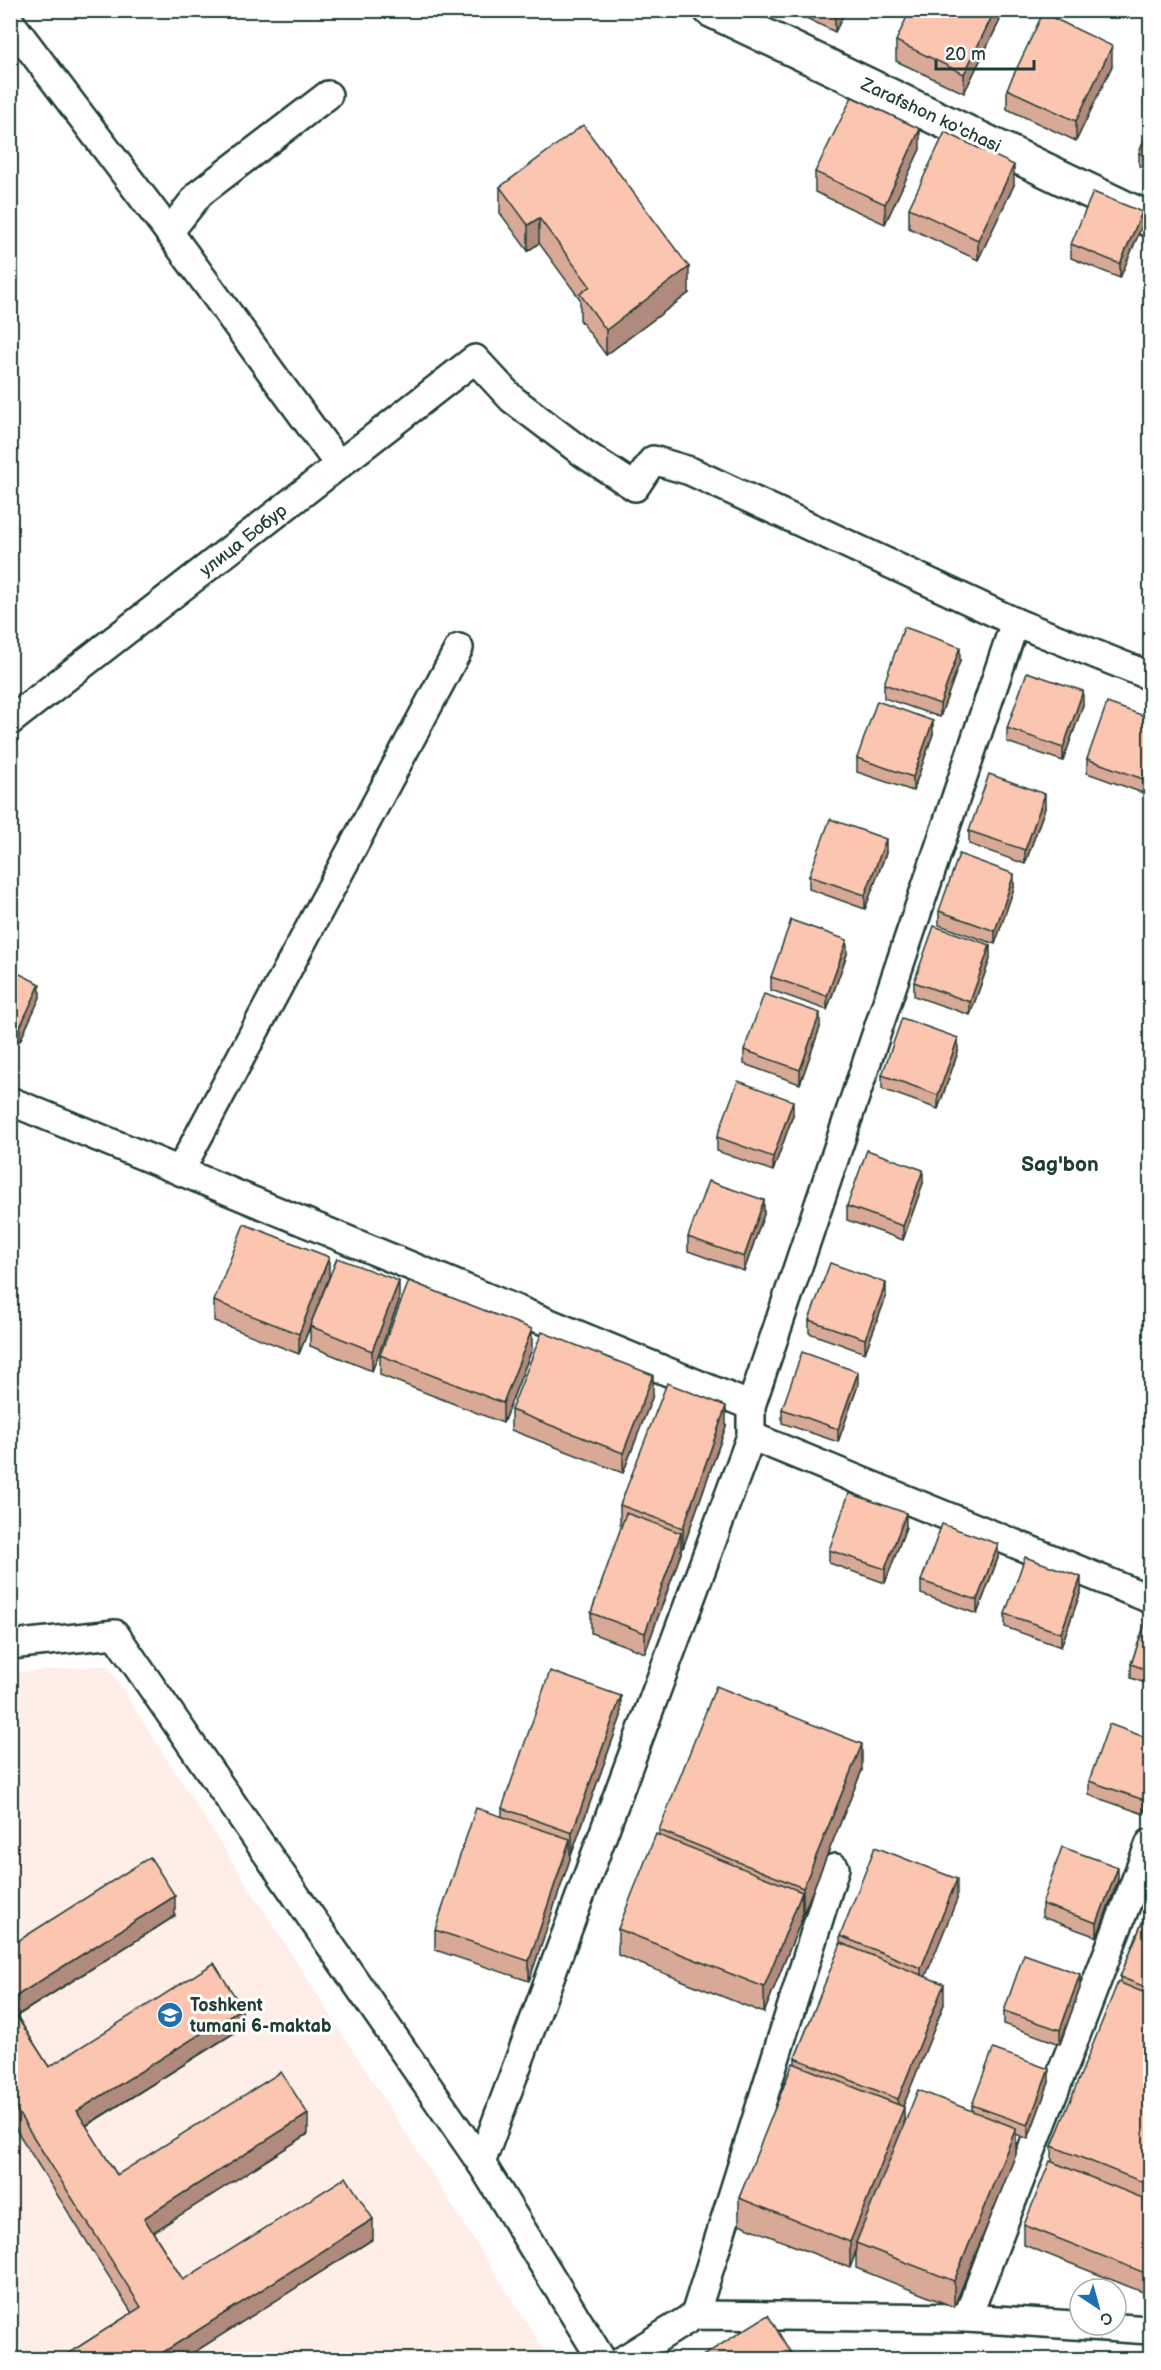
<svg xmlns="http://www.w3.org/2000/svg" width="1161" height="2370" font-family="'Balsamiq Sans',sans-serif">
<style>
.built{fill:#feeee7}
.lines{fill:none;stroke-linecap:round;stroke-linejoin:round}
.street-casing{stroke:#1f3d34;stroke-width:32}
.secondary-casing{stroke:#1f3d34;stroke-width:38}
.street{stroke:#fff;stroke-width:27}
.secondary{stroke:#fff;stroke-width:33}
.wall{fill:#d9a997;stroke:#1f3d34;stroke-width:1.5}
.shaded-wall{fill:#b08a7b;stroke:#1f3d34;stroke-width:1.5}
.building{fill:#fcc5b0;stroke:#1f3d34;stroke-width:1.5}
.labels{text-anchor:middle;stroke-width:6;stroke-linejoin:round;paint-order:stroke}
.street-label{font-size:18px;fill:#1f3d34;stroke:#fff}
.poi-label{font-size:18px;font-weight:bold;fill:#1f3d34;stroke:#fff;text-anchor:start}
.quarter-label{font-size:21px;font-weight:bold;fill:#1f3d34;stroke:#fff}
</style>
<rect width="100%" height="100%" fill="#fff"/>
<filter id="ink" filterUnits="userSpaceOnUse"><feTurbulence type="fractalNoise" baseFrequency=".0167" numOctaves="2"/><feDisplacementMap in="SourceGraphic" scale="12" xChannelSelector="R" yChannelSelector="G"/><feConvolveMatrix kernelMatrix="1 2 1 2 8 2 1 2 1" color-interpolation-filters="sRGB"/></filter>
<g filter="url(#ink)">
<polygon class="built" points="107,1665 548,2356 543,2360 11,2360 11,1673"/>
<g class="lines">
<g class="street-casing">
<g id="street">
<polyline points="10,22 169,232 339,465"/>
<polyline points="169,232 200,193 328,95"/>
<polyline points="10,721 475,359 512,399 583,453 635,487 653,460 690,471 1015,622 1150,676"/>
<polyline points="10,1101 751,1406"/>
<polyline points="180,1171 459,648"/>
<polyline points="751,1436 1150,1599"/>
<polyline points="10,1645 115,1634 481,2163 602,2360"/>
<polyline points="481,2163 751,1436 751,1406 1015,622"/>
<polyline points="695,2315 835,1868"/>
<polyline points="967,2318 1150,1843"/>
<polyline points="623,2360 695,2315 967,2318 1150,2330"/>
</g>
</g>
<g class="secondary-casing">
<polyline id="secondary" points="711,10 1150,220"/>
</g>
<use href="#street" class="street"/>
<use href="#secondary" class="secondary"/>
</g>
<g class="wall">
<polygon points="790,10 846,10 835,32"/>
<polygon points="1001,10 1001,18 964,93 896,61 896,41"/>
<polygon points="1112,66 1076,141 1007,109 1007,89"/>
<polygon points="1150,126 1150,171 1139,166 1139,153"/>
<polygon points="920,149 885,224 815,192 815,172"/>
<polygon points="1014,185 978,260 909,228 909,208"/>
<polygon points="500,187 689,293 606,355 580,320 580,299 539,243 528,251 500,213"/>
<polygon points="1142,226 1120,278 1071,258 1071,244"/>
<polygon points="960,661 940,717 884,698 884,684"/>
<polygon points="1083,705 1063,761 1007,742 1007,728"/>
<polygon points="1150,718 1150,770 1143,793 1087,773 1087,759"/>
<polygon points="933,734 913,791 857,772 857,758"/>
<polygon points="1045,808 1025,864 969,844 969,831"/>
<polygon points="886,853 865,909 809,889 809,876"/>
<polygon points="1014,888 995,944 939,925 939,911"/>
<polygon points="847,954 827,1010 771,990 771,977"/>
<polygon points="990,959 970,1015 914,996 914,982"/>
<polygon points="10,969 40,997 20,1041 10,1037"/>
<polygon points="820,1027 800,1084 744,1064 744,1050"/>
<polygon points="958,1052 938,1109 882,1089 882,1075"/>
<polygon points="793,1115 773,1171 717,1151 717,1137"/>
<polygon points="923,1183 903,1240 847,1220 847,1206"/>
<polygon points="764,1214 744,1271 688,1251 688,1237"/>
<polygon points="329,1276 399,1301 372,1371 310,1346 310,1327 299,1354 214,1321 214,1301"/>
<polygon points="886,1297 865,1353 809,1333 809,1320"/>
<polygon points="532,1349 503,1423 380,1375 380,1355"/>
<polygon points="858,1385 838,1442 782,1423 782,1409"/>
<polygon points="653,1395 623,1473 511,1430 511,1410"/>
<polygon points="726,1426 683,1548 681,1547 681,1553 645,1653 591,1633 591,1613 622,1526 620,1525 620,1505"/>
<polygon points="906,1527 885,1583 829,1563 829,1550"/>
<polygon points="998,1558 977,1614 921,1594 921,1581"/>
<polygon points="1081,1591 1061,1647 1005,1627 1005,1614"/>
<polygon points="1150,1610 1150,1685 1131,1678 1131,1664"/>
<polygon points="621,1716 572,1853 570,1852 570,1859 529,1981 435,1950 435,1930 502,1816 502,1808"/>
<polygon points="1150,1739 1150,1797 1144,1814 1089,1795 1089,1781"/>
<polygon points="862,1770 803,1914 802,1913 802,1918 764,2013 618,1955 618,1929 659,1835 659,1830"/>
<polygon points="1118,1880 1097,1937 1042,1917 1042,1904"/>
<polygon points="957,1899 925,1977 944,2004 903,2106 904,2125 972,2111 972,2105 1049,2082 1028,2139 1016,2134 1016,2154 954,2307 856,2268 856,2251 850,2268 739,2224 739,2198 795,2063 795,2058 840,1947 840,1936"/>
<polygon points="1150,1903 1150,2295 1024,2245 1024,2225 1052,2162 1052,2146 1120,1983 1120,1977"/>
<polygon points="175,1916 17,2016 49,2067 242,2028 86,2126 117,2175 308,2134 153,2232 183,2280 373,2239 182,2360 58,2360 132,2313 10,2120 10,1946"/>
<polygon points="1080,1988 1060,2044 1004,2024 1004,2011"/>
</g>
<g class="shaded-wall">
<polygon points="836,10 846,10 835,32 835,12"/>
<polygon points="995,10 1001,10 1001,18 964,93 964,74"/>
<polygon points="1112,46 1112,66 1076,141 1076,121"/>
<polygon points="920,129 920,149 885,224 885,204"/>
<polygon points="1014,165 1014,185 978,260 978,240"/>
<polygon points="1142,212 1142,226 1120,278 1120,264"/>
<polygon points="539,218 539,243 528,251 528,225"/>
<polygon points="689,267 689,293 606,355 606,330"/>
<polygon points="960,647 960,661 940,717 940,704"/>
<polygon points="1083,691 1083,705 1063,761 1063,748"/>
<polygon points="933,721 933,734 913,791 913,777"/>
<polygon points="1150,757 1150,770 1143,793 1143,779"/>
<polygon points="1045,794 1045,808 1025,864 1025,850"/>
<polygon points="886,839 886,853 865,909 865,895"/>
<polygon points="1014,874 1014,888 995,944 995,931"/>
<polygon points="847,940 847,954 827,1010 827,996"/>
<polygon points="990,945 990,959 970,1015 970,1002"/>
<polygon points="40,984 40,997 20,1041 20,1027"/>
<polygon points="820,1013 820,1027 800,1084 800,1070"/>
<polygon points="958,1038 958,1052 938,1109 938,1095"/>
<polygon points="793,1101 793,1115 773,1171 773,1157"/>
<polygon points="923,1170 923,1183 903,1240 903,1226"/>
<polygon points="764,1200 764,1214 744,1271 744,1257"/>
<polygon points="329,1257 329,1277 299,1354 299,1334"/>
<polygon points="399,1281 399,1301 372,1371 372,1351"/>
<polygon points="886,1283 886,1297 865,1353 865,1339"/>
<polygon points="532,1329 532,1349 503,1423 503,1403"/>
<polygon points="858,1372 858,1385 838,1442 838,1429"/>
<polygon points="653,1375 653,1395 623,1473 623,1453"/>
<polygon points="726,1406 726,1426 683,1548 683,1528"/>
<polygon points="906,1513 906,1527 885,1583 885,1569"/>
<polygon points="681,1533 681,1553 645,1653 645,1633"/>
<polygon points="998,1544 998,1558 977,1614 977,1600"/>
<polygon points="1081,1577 1081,1591 1061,1647 1061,1633"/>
<polygon points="621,1696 621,1716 572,1853 572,1833"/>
<polygon points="862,1744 862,1770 803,1914 803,1888"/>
<polygon points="1150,1783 1150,1797 1144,1814 1144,1800"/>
<polygon points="570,1839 570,1859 529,1981 529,1961"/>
<polygon points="1118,1867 1118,1880 1097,1937 1097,1923"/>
<polygon points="957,1879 957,1899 921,1988 921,1968"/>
<polygon points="802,1892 802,1918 764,2013 764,1987"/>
<polygon points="175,1896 175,1916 10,2020 10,2000"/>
<polygon points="1080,1974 1080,1988 1060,2044 1060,2030"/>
<polygon points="944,1984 944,2004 898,2119 898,2099"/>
<polygon points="242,2008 242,2028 77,2131 77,2111"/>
<polygon points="1049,2069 1049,2082 1028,2139 1028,2125"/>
<polygon points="904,2107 904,2133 856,2243 856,2251 850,2268 850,2242"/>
<polygon points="308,2114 308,2134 144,2238 144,2218"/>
<polygon points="1016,2128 1016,2154 954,2307 954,2281"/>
<polygon points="373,2219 373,2239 182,2360 151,2360"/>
</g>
<g class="building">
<polygon points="910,10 995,10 964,74 896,41"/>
<polygon points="1043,13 1112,46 1076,121 1007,89"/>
<polygon points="852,97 920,129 885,204 815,172"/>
<polygon points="583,125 689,267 606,330 580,294 590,286 539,218 528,225 500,187"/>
<polygon points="1150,126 1150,158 1139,153"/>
<polygon points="945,132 1014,165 978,240 909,208"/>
<polygon points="1093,192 1142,212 1120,264 1071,244"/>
<polygon points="904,627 960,647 940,704 884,684"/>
<polygon points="1027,672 1083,691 1063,748 1007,728"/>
<polygon points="877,701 933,721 913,777 857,758"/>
<polygon points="1107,703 1150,718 1150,757 1143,779 1087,759"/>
<polygon points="989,774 1045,794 1025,850 969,831"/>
<polygon points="830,819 886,839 865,895 809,876"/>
<polygon points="959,854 1014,874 995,931 939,911"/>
<polygon points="791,920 847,940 827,996 771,977"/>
<polygon points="934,926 990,945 970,1002 914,982"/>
<polygon points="10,969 40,984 20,1027 10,1023"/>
<polygon points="764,994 820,1013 800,1070 744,1050"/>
<polygon points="902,1018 958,1038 938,1095 882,1075"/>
<polygon points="738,1081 793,1101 773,1157 717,1137"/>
<polygon points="867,1150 923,1170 903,1226 847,1206"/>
<polygon points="708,1181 764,1200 744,1257 688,1237"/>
<polygon points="244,1224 329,1257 299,1334 214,1301"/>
<polygon points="337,1258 399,1281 372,1351 310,1326"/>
<polygon points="830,1263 886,1283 865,1339 809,1320"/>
<polygon points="409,1281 532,1329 503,1403 380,1355"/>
<polygon points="542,1332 653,1375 623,1453 511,1410"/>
<polygon points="802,1352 858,1372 838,1429 782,1409"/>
<polygon points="667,1383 726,1406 683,1528 620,1505"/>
<polygon points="849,1493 906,1513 885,1569 829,1550"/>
<polygon points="626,1513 681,1533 645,1633 591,1613"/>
<polygon points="942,1524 998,1544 977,1600 921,1581"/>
<polygon points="1025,1557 1081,1577 1061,1633 1005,1614"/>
<polygon points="1150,1610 1150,1671 1131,1664"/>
<polygon points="550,1671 621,1696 572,1833 502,1808"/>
<polygon points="716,1686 862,1744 803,1888 659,1830"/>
<polygon points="1109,1724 1150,1739 1150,1783 1144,1800 1089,1781"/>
<polygon points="476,1808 570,1839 529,1961 435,1930"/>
<polygon points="656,1834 802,1892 764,1987 618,1929"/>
<polygon points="875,1847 957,1879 921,1968 840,1936"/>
<polygon points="1062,1847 1118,1867 1097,1923 1042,1904"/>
<polygon points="150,1857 175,1896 10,2000 10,1946"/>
<polygon points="1150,1903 1150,1989 1120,1977"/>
<polygon points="841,1943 944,1984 898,2099 795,2058"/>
<polygon points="1024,1954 1080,1974 1060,2030 1004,2011"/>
<polygon points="214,1963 242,2008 77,2111 117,2175 281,2072 308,2114 144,2218 183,2280 346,2177 373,2219 151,2360 58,2360 141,2307 10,2100 10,2006 49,2067"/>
<polygon points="1118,1982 1150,1995 1150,2185 1052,2146"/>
<polygon points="993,2049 1049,2069 1028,2125 972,2105"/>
<polygon points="793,2063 904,2107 850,2242 739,2198"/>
<polygon points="918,2090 1016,2128 954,2281 856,2243"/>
<polygon points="1050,2161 1150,2201 1150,2275 1024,2225"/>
<polygon points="768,2315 795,2360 696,2360"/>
</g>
</g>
<defs>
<g id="school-disc" transform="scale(1.35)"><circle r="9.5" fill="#1f6fb2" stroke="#fff"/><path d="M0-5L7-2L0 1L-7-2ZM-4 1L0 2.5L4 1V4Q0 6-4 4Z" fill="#fff"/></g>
</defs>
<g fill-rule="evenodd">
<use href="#school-disc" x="170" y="2015"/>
</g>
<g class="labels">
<g class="street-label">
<text transform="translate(931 115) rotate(25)" y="6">Zarafshon ko'chasi</text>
<text transform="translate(243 540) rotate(-38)" y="6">улица Бобур</text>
</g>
<g class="poi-label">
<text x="190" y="2011">Toshkent<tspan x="190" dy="21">tumani 6-maktab</tspan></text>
</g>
<g class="quarter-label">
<text x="1060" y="1171">Sag'bon</text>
</g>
</g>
<rect width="1161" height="2370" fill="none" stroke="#fff" stroke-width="36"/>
<rect x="18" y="18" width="1125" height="2334" fill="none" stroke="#1f3d34" stroke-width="2" filter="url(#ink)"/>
<g transform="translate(1098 2307) rotate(144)"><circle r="28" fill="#ffffff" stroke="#a5b1ae" stroke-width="1.5"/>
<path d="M0-4.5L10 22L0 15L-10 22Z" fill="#1f6fb2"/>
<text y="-9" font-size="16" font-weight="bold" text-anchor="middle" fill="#1f3d34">С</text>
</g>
<path d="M936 60v9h98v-9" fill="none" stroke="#1f3d34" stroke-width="3"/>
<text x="945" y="60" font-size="18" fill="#1f3d34" stroke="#ffffff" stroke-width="4.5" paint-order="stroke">20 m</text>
</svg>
